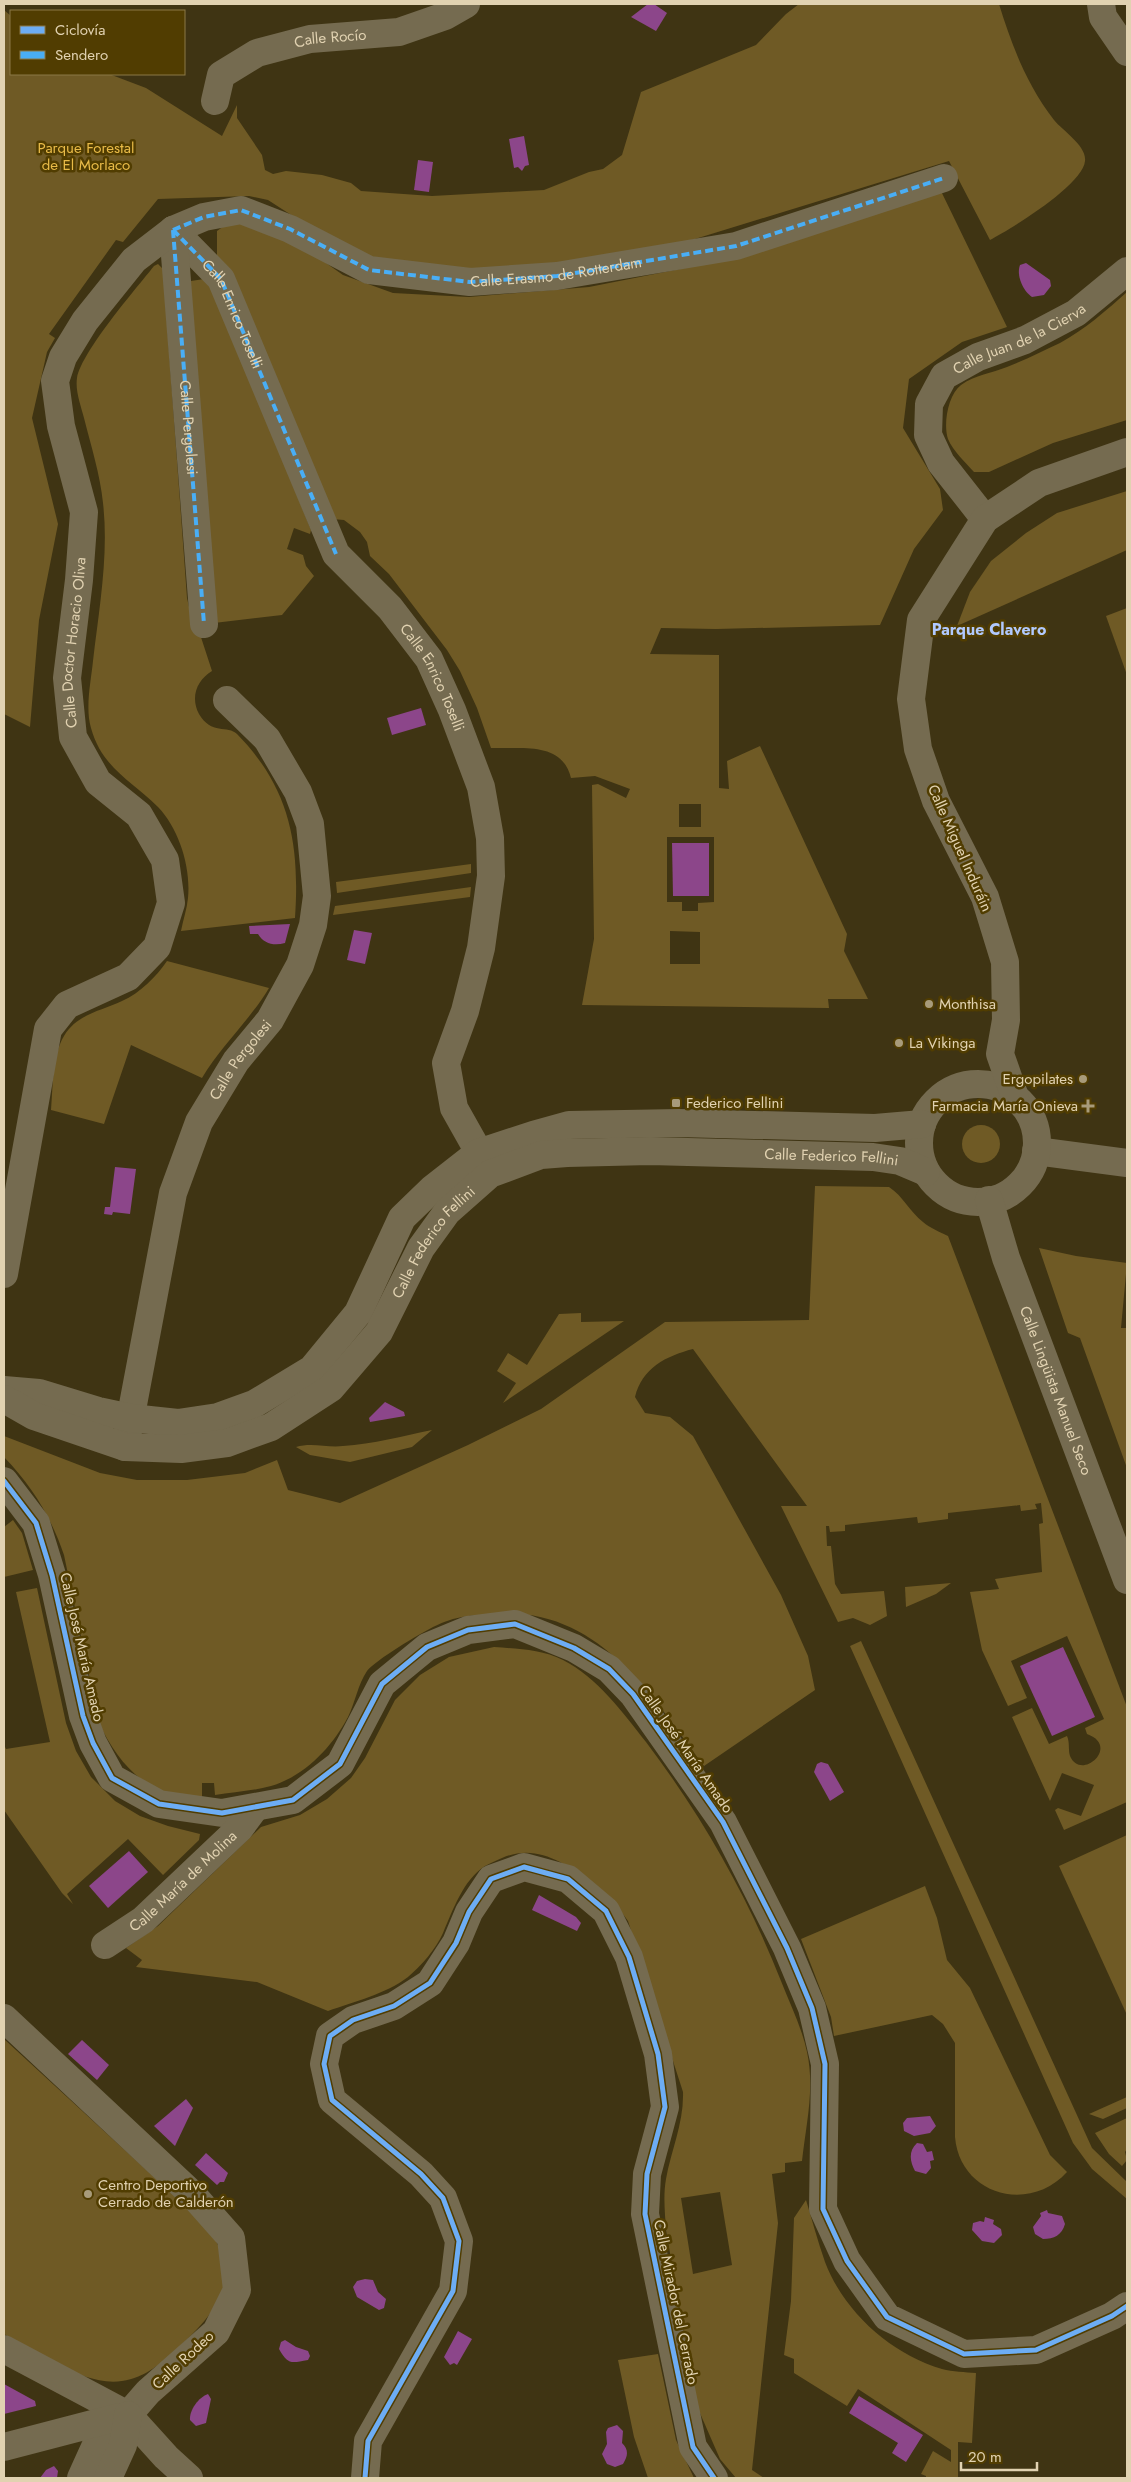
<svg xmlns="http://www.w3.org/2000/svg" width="1131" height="2482" font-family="Jost,sans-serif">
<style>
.green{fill:#6f5a25;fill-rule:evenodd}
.water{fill:#8c468a}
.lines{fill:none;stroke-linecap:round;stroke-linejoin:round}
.street{stroke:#756b50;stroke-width:28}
.secondary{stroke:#756b50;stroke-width:28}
.quiet{stroke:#49aef6;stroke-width:4;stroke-dasharray:8 4;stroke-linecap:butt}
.cycleway-casing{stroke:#513d01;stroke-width:8}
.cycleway{stroke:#6dadf4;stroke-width:5}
.poi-dot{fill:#a89b7a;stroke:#513d01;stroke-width:2}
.labels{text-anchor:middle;stroke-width:5;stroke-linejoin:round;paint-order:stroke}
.street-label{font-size:15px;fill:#e1d2b1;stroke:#513d01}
.park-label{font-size:15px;fill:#e9bb48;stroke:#513d01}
.poi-label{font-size:15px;fill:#e1d2b1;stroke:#513d01;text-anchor:start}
.neighbourhood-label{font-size:16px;font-weight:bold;fill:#b1c9fe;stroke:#513d01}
</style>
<rect width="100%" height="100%" fill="#3f3413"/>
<g class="green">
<path d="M799 4H999C1012 46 1027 85 1054 120 1063 131 1087 146 1085 161 1083 185 1011 229 990 240L949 161 669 247 554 268 473 271 385 264 333 242 268 200 249 196 158 199 123 242 116 240 49 334 55 338 47 352 32 418 58 524 39 620 30 727 4 714V10L11 16V74H109L146 88 222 136 237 105V118L262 155 265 170 273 174 286 171 322 175 351 183 361 191 432 196 544 190 589 172 603 169 622 155 641 92 756 45 786 14Z"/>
<path d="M940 189 1007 327 962 342 909 379 903 428 940 489 943 510 914 549 880 625 716 629 661 628 650 654 719 655V788L729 789 727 761 760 746 847 934 844 951 868 999H828L829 1008 582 1005 594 939 592 785 598 784 626 798 630 789 595 776 571 778C562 741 522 749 491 748L477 708 460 671 447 650 389 574 370 556 367 542 360 532 344 520 332 519 217 261V231L228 223 243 219 292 239 343 275 393 293 469 297 589 287 685 268ZM679 804H701V827H679ZM667 837H714V902L698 903V911H682V902H667ZM670 931 700 932V964H670Z"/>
<path d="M158 264 163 269 187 598 193 625 198 628 212 671C197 680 190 697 199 714 211 735 228 725 237 734 290 788 300 844 295 918L181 931C183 920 187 909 188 898 191 867 179 829 158 807 131 780 102 768 91 728 85 708 91 681 93 661 99 609 109 555 103 503 100 474 91 446 84 418 81 406 75 391 77 378 82 351 135 290 154 266Z"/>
<polygon points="204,279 213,286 311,530 310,534 294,528 287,549 303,555 306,566 314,576 282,615 214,623 190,294 191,281"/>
<path d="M1127 292V420L1053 443 989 472H974C965 462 953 451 948 439 943 424 948 395 961 385 975 375 992 373 1007 367 1025 360 1043 351 1060 343 1084 330 1107 310 1127 292Z"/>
<polygon points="1127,491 1127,550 957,626 970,592 991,561 1026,533 1057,513"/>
<polygon points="1127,608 1127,675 1106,616"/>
<polygon points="471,864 471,873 337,893 336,882"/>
<polygon points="471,887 470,897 333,915 335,906"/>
<path d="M167 961 269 988C250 1020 221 1046 202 1078L131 1045 104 1124 51 1110C53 1087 52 1056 64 1036 77 1014 101 1011 122 1001 140 993 156 977 167 961Z"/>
<circle cx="981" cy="1144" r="19"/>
<path d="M815 1186 889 1187C903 1196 910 1212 923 1222 930 1228 940 1232 948 1236L1127 1707V1802L1064 1830 1055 1810 1058 1808 1081 1816 1094 1785 1062 1773 1050 1801 1012 1717 1032 1708 1049 1744 1067 1736C1070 1743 1068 1749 1070 1756 1081 1782 1121 1746 1087 1734L1085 1728 1104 1719 1067 1636 1011 1661 1027 1698 1008 1706 982 1650 970 1592 999 1589 995 1579 1042 1572 1039 1524 1043 1523 1041 1503 1035 1504 1037 1509 1021 1511 1020 1505 948 1513V1519L918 1523 917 1517 845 1525V1531L830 1532 829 1526H826L827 1546H831L835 1584 841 1594 884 1591 887 1616 870 1625 853 1618 838 1622 781 1506H807L693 1349C666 1356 642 1368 635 1397L645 1413 670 1417 693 1436 781 1595 808 1656 815 1690 704 1766C650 1693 597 1606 495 1614 468 1616 458 1615 433 1627 418 1635 377 1659 367 1671 358 1684 355 1703 348 1717 332 1747 305 1776 271 1786 253 1791 233 1792 215 1795L214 1783H202V1798C192 1797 181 1797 171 1794 136 1784 114 1755 99 1723L64 1555C51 1517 32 1486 4 1457V1436L100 1473 137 1480H187L245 1473 277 1460 288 1490 340 1503 468 1445 541 1409 665 1322 809 1320Z"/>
<polygon points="1039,1248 1076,1256 1127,1263 1121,1328 1127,1328 1127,1468 1080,1338 1068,1333"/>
<polygon points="581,1313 581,1322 624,1321 503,1403 516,1383 497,1371 508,1353 527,1365 559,1314"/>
<path d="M432 1430 412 1447 350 1462 310 1455 296 1447C312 1442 327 1448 343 1446 373 1444 403 1436 432 1430Z"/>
<polygon points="13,1520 22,1533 33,1570 4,1577 4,1527"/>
<polygon points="951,1583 936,1594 906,1607 905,1587"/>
<polygon points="37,1588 66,1723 76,1751 91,1777 115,1801 140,1816 168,1826 200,1834 199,1840 163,1875 128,1839 67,1894 73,1904 62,1893 4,1810 4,1745 6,1749 50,1742 16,1592"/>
<polygon points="861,1641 1092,2148 1127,2182 1127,2199 1092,2169 1073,2143 850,1646"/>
<path d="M494 1647C518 1649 541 1649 563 1660 597 1677 623 1713 646 1742 702 1816 747 1895 781 1981 790 2004 802 2028 807 2052 815 2088 806 2125 802 2161L785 2163V2172L772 2174 778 2223 752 2470 764 2478H736L720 2459 696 2404 666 2230C665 2213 663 2196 666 2179 671 2150 684 2123 683 2092L628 1921C612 1897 586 1876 560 1862 541 1852 522 1849 502 1858 496 1861 490 1863 485 1866 463 1880 453 1910 443 1933 436 1949 421 1966 408 1977 386 1994 353 2002 328 2011L257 1982 136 1967 142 1960 126 1948 158 1926 261 1827 300 1815 327 1799 351 1778 365 1758 395 1700 420 1675 449 1657ZM720 2192 732 2265 693 2274 681 2198Z"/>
<polygon points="1127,1835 1127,2015 1059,1866"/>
<path d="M925 1886 937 1918 947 1960 970 1988 1050 2155 1067 2172C1029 2214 960 2195 955 2137V2043L943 2024 932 2015 834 2036 831 2017 801 1939Z"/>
<path d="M4 2039 205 2224C244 2276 221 2308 179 2347 163 2362 145 2378 122 2381 84 2387 36 2351 4 2334Z"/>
<polygon points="1127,2097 1127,2108 1103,2119 1089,2114"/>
<polygon points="1127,2118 1127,2149 1125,2152 1127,2160 1122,2166 1109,2154 1095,2133"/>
<path d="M806 2200C812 2220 818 2242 825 2262 844 2312 891 2354 942 2369 953 2372 965 2372 976 2373L972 2443 958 2442V2478H926V2476L921 2474 933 2451 951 2462V2450L858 2389 847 2406 794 2373V2359L784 2355 791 2301 794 2218Z"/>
<polygon points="658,2354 676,2440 694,2478 648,2478 634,2437 618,2360"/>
</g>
<g class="water">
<polygon points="648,4 654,4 667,13 656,31 631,17"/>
<polygon points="524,136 529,165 525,166 522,171 518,167 514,168 509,139"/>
<polygon points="418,160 433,162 429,192 414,190"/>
<path d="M1026 263 1050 280 1051 286 1044 295 1032 297C1023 291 1016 275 1020 265Z"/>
<polygon points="421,708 426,725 392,735 387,718"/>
<polygon points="672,843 709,843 709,896 673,896"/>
<path d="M290 924 285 943C274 946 264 944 258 934H250L249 926Z"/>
<polygon points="354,930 372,933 365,964 347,960"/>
<polygon points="115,1167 136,1169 130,1214 113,1212 112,1215 104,1214 105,1207 110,1207"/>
<polygon points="385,1402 404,1412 405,1416 370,1422 369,1418"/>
<polygon points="1063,1647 1095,1717 1052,1736 1020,1666"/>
<polygon points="821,1762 828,1764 844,1792 830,1801 814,1772 817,1764"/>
<polygon points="129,1851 148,1872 108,1908 89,1886"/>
<polygon points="539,1895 576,1917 581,1923 577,1931 532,1910"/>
<polygon points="82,2040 109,2065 97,2080 68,2054"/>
<polygon points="186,2099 193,2108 175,2146 154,2126"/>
<polygon points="930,2116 936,2126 930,2133 914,2136 904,2131 903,2123 907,2118"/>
<path d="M917 2143 923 2144 927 2152 932 2151 934 2160 930 2161 931 2168 926 2174 915 2171C910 2162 908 2151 917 2143Z"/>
<polygon points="206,2153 228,2173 224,2182 220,2182 217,2185 195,2165"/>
<path d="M1047 2210 1048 2213 1062 2216 1065 2224C1062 2235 1054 2239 1043 2239L1035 2234 1033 2227 1041 2216 1040 2213Z"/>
<polygon points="985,2217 994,2220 993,2224 1001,2229 1002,2235 994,2243 982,2241 972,2230 973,2223 980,2221 984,2222"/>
<polygon points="365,2279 373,2280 378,2292 386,2299 384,2308 379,2310 357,2297 353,2287 357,2281"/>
<polygon points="458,2331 472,2339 457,2365 454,2363 450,2365 444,2357"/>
<path d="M285 2340 296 2347 308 2351 310 2356 308 2360C291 2363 288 2365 279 2349L281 2342Z"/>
<polygon points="4,2384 35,2401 36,2406 4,2414"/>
<path d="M208 2394 211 2399 206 2423 196 2426 190 2420C189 2410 199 2397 208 2394Z"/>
<polygon points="859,2396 923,2435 906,2462 892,2453 898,2443 849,2413"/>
<path d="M617 2425 623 2431 622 2443C629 2450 628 2456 623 2464L615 2467 607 2464 602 2454 607 2444 606 2432 608 2428Z"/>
<polygon points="54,2466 58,2471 57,2478 40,2478 46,2470"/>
</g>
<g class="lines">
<g class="street">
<polyline points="1101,4 1103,17 1127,52"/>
<path id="s1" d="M215 101 221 75 257 53 310 39 399 32 445 16 466 4"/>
<path id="s2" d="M173 230 221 279 336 554 390 608 429 659 452 710 481 787 490 838 491 876 481 948 465 1011 446 1063 454 1108 490 1172"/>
<path id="s3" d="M173 230 204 624"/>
<path id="s4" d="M985 519 941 463 928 435 929 404 944 376 978 357 1025 340 1076 313 1127 271"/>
<polyline points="1036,1151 1127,1163"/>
<path id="s5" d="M4 1274 48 1029 67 1005 128 977 157 947 171 903 165 860 139 815 98 782 73 737 67 678 79 580 84 512 61 426 55 381 63 357 85 321 134 260 173 230 204 217 241 210 290 229 369 270 470 282 557 276 736 246 944 178"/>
<path id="s6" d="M125 1447 173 1193 199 1122 236 1061 270 1020 300 965 313 925 317 896 310 824 298 792 267 739 227 700"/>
<polyline points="4,1481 36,1523 52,1575 83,1716 93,1743 112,1778 159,1804 222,1813 293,1800 340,1764 382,1684 427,1647 468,1630 515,1624 574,1648 609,1669 633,1694 723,1822 787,1948 812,2008 825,2064 823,2209 847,2261 887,2317 964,2354 1036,2350 1112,2316 1127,2306"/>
<path id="s7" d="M105 1945 143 1920 240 1828 254 1809"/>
<polyline points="4,2018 192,2194 231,2238 237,2290 216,2332 148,2392 128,2415 100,2436 81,2478"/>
<polyline points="4,2349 128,2415 166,2457 189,2478"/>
<polyline points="4,2447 119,2417"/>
<polyline points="108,2478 123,2445 128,2415"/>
<polyline points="365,2478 368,2441 453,2291 459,2241 443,2198 421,2174 332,2100 324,2064 330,2036 353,2020 394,2006 430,1983 456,1943 469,1912 491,1879 524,1867 568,1879 606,1911 629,1957 658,2054 665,2107 647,2174 645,2214 693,2447 714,2478"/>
</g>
<g class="secondary">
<circle cx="978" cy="1143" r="59"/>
<polyline points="1015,1097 1000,1054 1006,1020 1005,962 985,897 936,801 918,749 911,699 921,620 985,519 1039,483 1127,452"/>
<path id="s8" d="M989 1200 1006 1258 1127 1580"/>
<polyline points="4,1390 39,1393 98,1411 131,1418 178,1423 218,1417 254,1404 312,1369 358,1313 402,1218 432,1189 478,1153 533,1135 569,1125 679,1123 875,1128 922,1124"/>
<path id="s9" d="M4 1399 34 1416 125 1447 181 1449 227 1443 271 1427 331 1388 379 1332 421 1248 447 1212 490 1174 541 1155 567 1153 650 1151 873 1157 900 1161 926 1172"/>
</g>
<g class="quiet">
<path id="s10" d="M173 230 204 217 241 210 290 229 369 270 470 282 557 276 736 246 944 178"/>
<polyline points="173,230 204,624"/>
<path id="s11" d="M173 230 221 279 336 554"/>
</g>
<g class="cycleway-casing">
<g id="cycleway">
<polyline points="4,1481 36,1523 52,1575 83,1716 93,1743 112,1778 159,1804 222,1813 293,1800 340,1764 382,1684 427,1647 468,1630 515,1624 574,1648 609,1669 633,1694 723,1822 787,1948 812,2008 825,2064 823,2209 847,2261 887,2317 964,2354 1036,2350 1112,2316 1127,2306"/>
<polyline points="365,2478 368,2441 453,2291 459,2241 443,2198 421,2174 332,2100 324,2064 330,2036 353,2020 394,2006 430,1983 456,1943 469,1912 491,1879 524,1867 568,1879 606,1911 629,1957 658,2054 665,2107 647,2174 645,2214 693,2447 714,2478"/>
</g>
</g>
<use href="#cycleway" class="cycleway"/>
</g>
<g class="poi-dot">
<circle cx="929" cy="1004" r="5"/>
<circle cx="899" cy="1043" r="5"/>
<circle cx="1083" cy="1079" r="5"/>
<rect x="671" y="1098" width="10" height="10" rx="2.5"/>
<path d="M1085.5 1098.5h5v5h5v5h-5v5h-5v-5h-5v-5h5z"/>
<circle cx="88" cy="2194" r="5"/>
</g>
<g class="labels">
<g class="street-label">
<text dy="5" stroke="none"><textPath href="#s1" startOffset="144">Calle Rocío</textPath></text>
<text dy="5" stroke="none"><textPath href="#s10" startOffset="401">Calle Erasmo de Rotterdam</textPath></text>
<text dy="5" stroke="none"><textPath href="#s11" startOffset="105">Calle Enrico Toselli</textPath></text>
<text dy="5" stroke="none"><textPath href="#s4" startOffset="249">Calle Juan de la Cierva</textPath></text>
<text dy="5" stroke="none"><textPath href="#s3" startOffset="198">Calle Pergolesi</textPath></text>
<text dy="5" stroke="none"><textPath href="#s5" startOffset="729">Calle Doctor Horacio Oliva</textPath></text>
<text dy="5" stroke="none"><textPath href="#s2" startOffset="525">Calle Enrico Toselli</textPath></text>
<text transform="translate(960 848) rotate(66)" y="5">Calle Miguel Induráin</text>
<text dy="5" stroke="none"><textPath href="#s6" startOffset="409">Calle Pergolesi</textPath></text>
<text dy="5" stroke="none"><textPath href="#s9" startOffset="966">Calle Federico Fellini</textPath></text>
<text dy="5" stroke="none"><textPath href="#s9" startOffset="531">Calle Federico Fellini</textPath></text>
<text dy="5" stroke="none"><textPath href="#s8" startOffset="202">Calle Lingüista Manuel Seco</textPath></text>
<text transform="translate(82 1647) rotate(77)" y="5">Calle José María Amado</text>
<text transform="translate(686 1749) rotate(55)" y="5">Calle José María Amado</text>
<text dy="5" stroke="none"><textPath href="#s7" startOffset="101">Calle María de Molina</textPath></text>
<text transform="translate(676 2302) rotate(78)" y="5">Calle Mirador del Cerrado</text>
<text transform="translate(183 2360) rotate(-43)" y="5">Calle Rodeo</text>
</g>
<g class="park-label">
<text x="86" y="153">Parque Forestal<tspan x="86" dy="17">de El Morlaco</tspan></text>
</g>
<g class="poi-label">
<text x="939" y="1009">Monthisa</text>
<text x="909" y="1048">La Vikinga</text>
<text x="1073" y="1084" text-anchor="end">Ergopilates</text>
<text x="686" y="1108">Federico Fellini</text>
<text x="1078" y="1111" text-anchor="end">Farmacia María Onieva</text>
<text x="98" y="2190">Centro Deportivo<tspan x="98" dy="17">Cerrado de Calderón</tspan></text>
</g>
<g class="neighbourhood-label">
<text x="989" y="635">Parque Clavero</text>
</g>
</g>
<rect width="1131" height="2482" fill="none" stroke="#e1d2b1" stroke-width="10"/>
<rect x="10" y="10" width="175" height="65" fill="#513d01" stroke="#8b7947"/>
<rect x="20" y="26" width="25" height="8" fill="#6dadf4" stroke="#8b7947"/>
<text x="55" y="35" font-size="15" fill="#e1d2b1">Ciclovía</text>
<rect x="20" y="51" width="25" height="8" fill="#49aef6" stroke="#8b7947"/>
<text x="55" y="60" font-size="15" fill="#e1d2b1">Sendero</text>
<path d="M961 2462v8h76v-8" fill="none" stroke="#e1d2b1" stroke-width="2.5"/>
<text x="968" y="2462" font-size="15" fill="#e1d2b1" stroke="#513d01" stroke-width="4" paint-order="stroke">20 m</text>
</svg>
